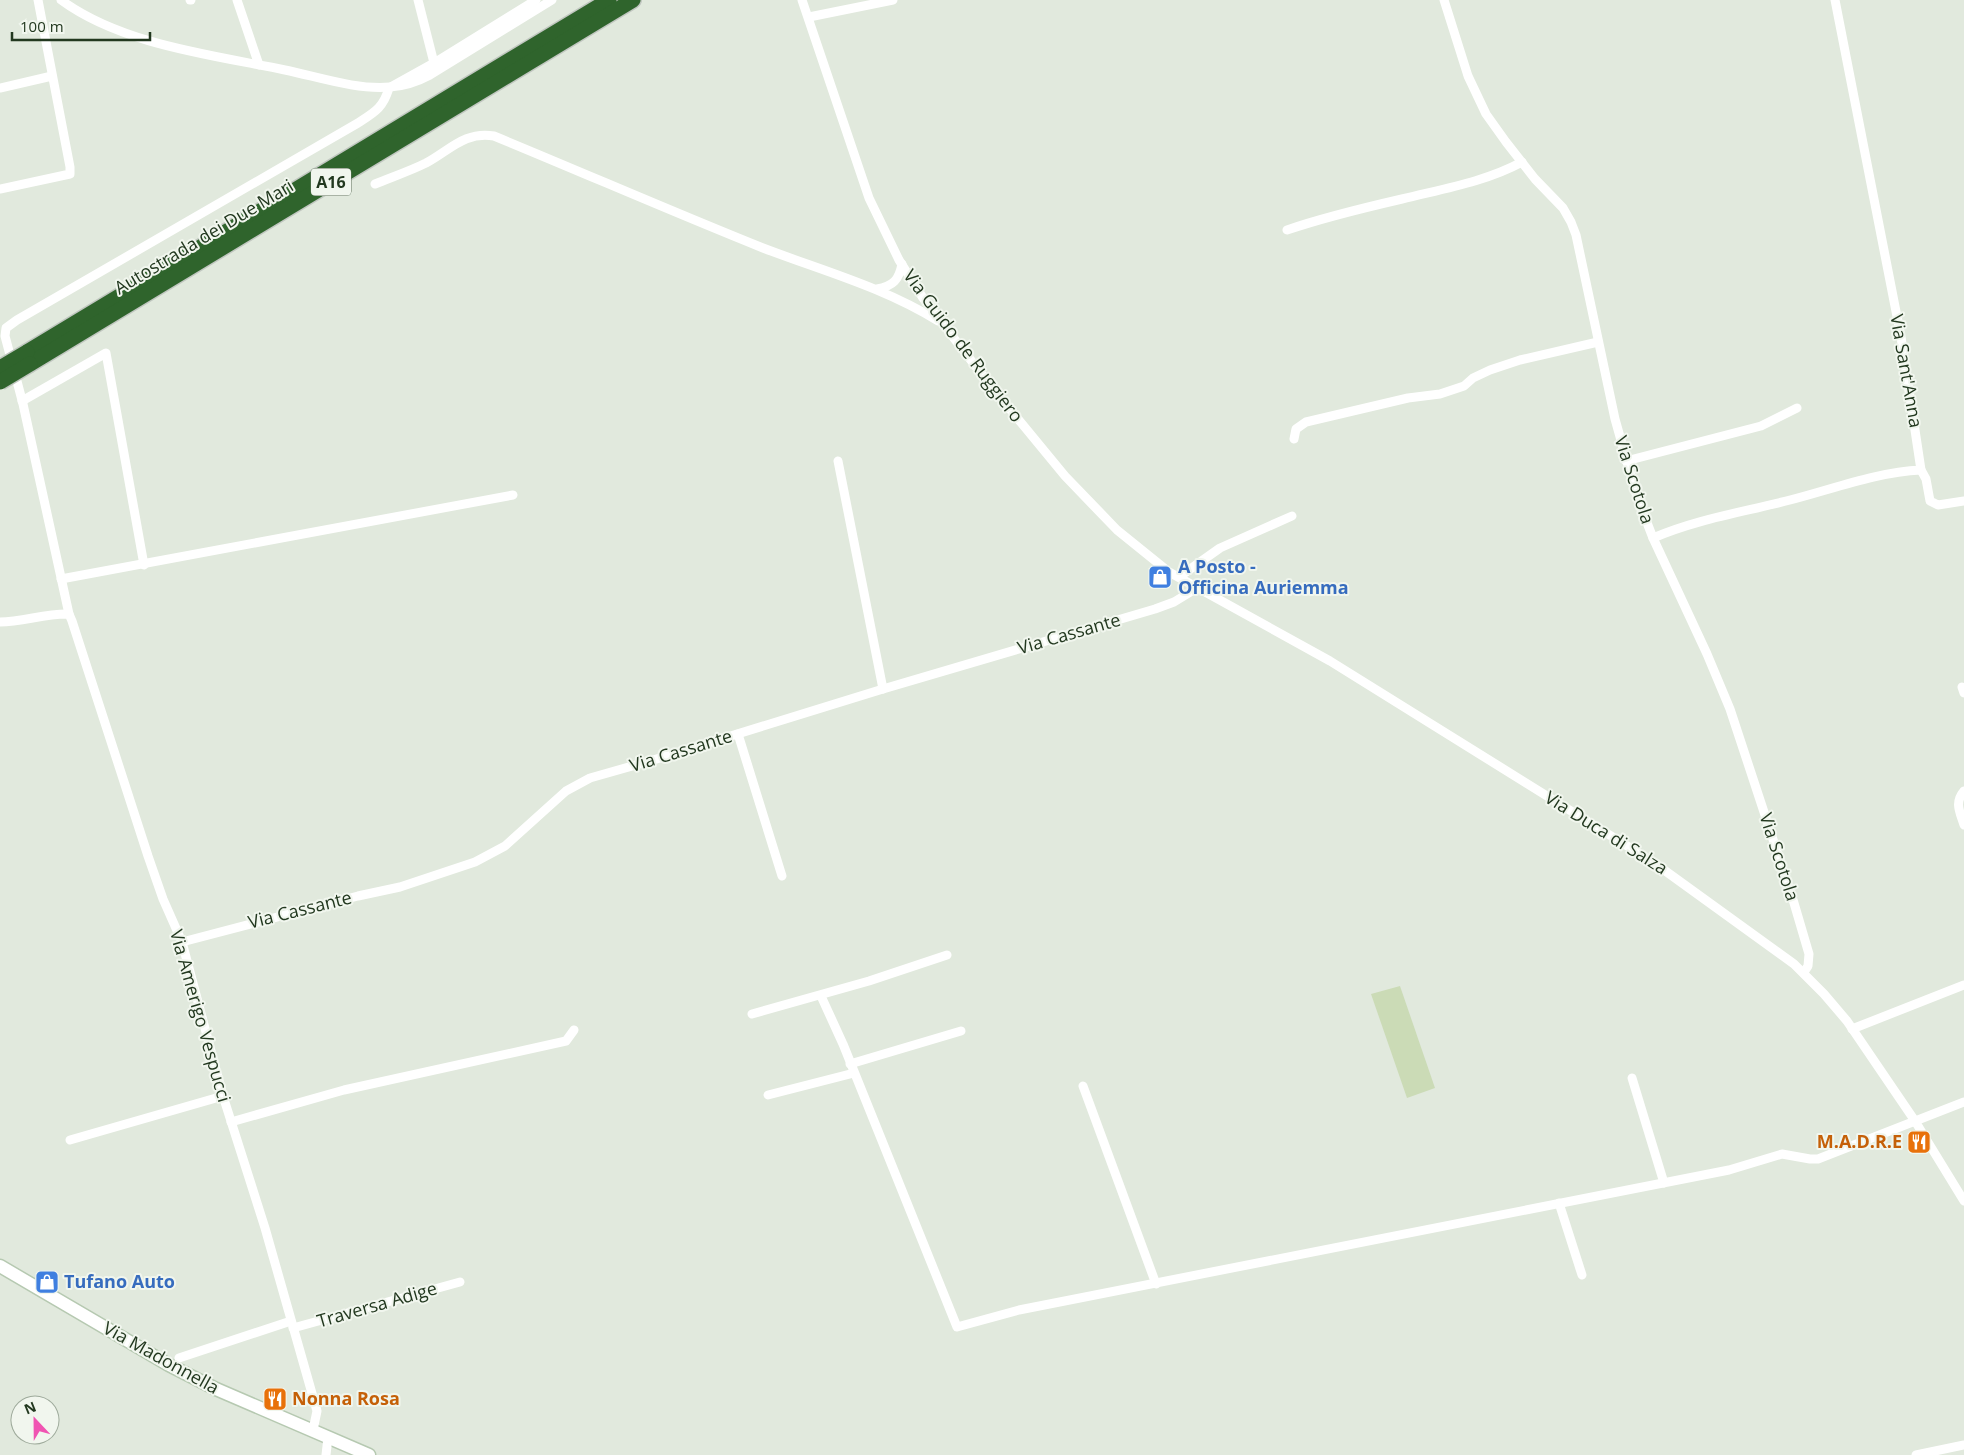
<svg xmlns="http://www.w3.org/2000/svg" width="1964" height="1455" font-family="'Open Sans',sans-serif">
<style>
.green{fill:#cbdbb6}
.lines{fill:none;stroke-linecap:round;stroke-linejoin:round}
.secondary-casing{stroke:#b6c9b1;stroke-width:15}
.highway-casing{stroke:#c1c7c0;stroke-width:18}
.street{stroke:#fff;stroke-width:9}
.secondary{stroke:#fff;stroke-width:12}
.highway{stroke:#2f642c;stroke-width:15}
.highway-bridge-casing{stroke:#c1c7c0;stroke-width:18;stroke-linecap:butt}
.highway-bridge{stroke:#2f642c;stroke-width:15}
.labels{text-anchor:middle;stroke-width:4;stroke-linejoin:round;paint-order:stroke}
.shield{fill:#f1f6ee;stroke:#60715d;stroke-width:1}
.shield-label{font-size:16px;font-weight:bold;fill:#22381f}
.street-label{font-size:18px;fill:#22381f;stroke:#f1f6ee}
.shop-label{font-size:18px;font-weight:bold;fill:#366cbe;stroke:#f1f6ee;text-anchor:start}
.food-label{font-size:18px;font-weight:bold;fill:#c56008;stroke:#f1f6ee;text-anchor:end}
</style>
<rect width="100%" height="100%" fill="#e1e9dd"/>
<polygon class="green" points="1400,986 1435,1088 1407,1098 1371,994"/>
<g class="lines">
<g class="secondary-casing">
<polyline id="secondary" points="0,1266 169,1365 216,1389 369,1455"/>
</g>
<g class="highway-casing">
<g id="highway">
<polyline points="27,352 609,0"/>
<polyline points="30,364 633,0"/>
</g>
</g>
<g class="street">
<path d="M61 0C122 45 213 55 285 70 319 77 356 90 390 87 405 86 417 82 430 75L552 0"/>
<polyline points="190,0 191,0"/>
<polyline points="237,0 259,65"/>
<polyline points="418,0 434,63"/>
<polyline points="802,0 869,198 899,260 923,298 990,385 1065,476 1117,530 1169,572 1330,661 1653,862 1794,964 1824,994 1847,1021 1915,1121 1964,1201"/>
<polyline points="1444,0 1468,76 1486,114 1506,142 1535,179 1563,208 1571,222 1576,235 1615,419 1637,497 1653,538 1707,654 1730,709 1794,903 1809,954 1808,966 1804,972"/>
<polyline points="809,17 893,0"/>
<polyline points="0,88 52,76"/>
<path d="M375 184C392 177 410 171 426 163 450 150 465 131 494 136 584 173 673 212 763 248 823 271 883 287 938 321"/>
<polyline points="0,189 70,174 70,167 38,0"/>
<path d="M1287 230C1325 217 1363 208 1402 199 1442 189 1485 182 1522 162"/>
<path d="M877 289C893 286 899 280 902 264"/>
<polyline points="22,401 106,353 144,565"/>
<polyline points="1294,439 1296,429 1306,422 1408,398 1440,394 1464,386 1473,378 1490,370 1520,360 1598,342"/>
<polyline points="838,461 883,689"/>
<polyline points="1626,461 1761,426 1797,408"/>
<polyline points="1921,470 1926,479 1930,501 1938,505 1964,501"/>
<path d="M1653 538C1697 519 1744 512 1790 500 1833 489 1877 472 1921 470L1901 337 1835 0"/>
<polyline points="1179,577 1220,548 1292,516"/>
<polyline points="61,579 513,495"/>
<path d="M69 614 23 404 5 336 6 328 17 320 358 123C375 112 383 108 389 88L434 63 536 0"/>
<path d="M0 622C23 622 46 613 69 614L72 621 148 856 163 899 182 942 223 1096 265 1228 317 1411 313 1430"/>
<polyline points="1962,687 1964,693"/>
<polyline points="738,734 782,876"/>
<path d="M1964 791C1954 803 1960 812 1964 825"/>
<polyline points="182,942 358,896 400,887 475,862 505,846 566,791 590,778 650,761 883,689 1155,609 1174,602 1197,588"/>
<polyline points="821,996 843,1044 957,1327 1019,1310 1729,1170 1782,1154 1810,1159 1818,1159 1964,1102"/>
<polyline points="752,1014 869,981 947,955"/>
<polyline points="1852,1029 1964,985"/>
<polyline points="850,1064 961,1031"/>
<polyline points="1632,1078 1664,1183"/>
<polyline points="1083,1086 1156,1284"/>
<polyline points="768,1095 854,1073"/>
<polyline points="231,1122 344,1090 566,1041 574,1030"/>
<polyline points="70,1140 223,1096"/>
<polyline points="1559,1203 1582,1275"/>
<polyline points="293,1328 460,1282"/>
<polyline points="179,1358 291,1321"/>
<polyline points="326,1455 328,1437"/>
<polyline points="1916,1455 1964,1445"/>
</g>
<use href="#secondary" class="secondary"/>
<use href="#highway" class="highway"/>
<g class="highway-bridge-casing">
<g id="highway-bridge">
<polyline points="0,368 27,352"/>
<polyline points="0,382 30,364"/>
</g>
</g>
<use href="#highway-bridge" class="highway-bridge"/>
</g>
<defs>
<g id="shop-square" transform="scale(1.25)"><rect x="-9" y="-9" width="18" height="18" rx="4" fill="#3f7fe0" stroke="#f1f6ee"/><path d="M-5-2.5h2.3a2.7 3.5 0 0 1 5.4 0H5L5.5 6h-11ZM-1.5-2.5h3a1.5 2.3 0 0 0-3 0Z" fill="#fff"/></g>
<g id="restaurant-square" transform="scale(1.25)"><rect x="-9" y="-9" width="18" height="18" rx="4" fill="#e8710a" stroke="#f1f6ee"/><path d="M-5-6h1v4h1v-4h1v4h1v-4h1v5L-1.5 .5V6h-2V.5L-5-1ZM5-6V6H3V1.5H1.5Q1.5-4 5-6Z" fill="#fff"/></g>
</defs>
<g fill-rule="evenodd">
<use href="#shop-square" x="1160" y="577"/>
<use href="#restaurant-square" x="1919" y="1142"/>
<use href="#shop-square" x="47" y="1282"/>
<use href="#restaurant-square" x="275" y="1399"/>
</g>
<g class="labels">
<rect class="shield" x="311" y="168.5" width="40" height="27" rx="4"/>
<g class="shield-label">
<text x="331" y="188">A16</text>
</g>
<g class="street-label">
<text transform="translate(204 237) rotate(-31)" y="6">Autostrada dei Due Mari</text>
<text transform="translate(963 346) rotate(53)" y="6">Via Guido de Ruggiero</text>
<text transform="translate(1906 371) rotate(80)" y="6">Via Sant'Anna</text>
<text transform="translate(1634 480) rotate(72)" y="6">Via Scotola</text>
<text transform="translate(1069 634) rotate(-16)" y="6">Via Cassante</text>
<text transform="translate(681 751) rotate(-17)" y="6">Via Cassante</text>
<text transform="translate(1606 833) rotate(32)" y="6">Via Duca di Salza</text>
<text transform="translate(1779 857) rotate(72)" y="6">Via Scotola</text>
<text transform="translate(300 910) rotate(-14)" y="6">Via Cassante</text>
<text transform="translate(200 1016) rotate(74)" y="6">Via Amerigo Vespucci</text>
<text transform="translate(377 1305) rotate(-16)" y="6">Traversa Adige</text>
<text transform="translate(161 1358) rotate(29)" y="6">Via Madonnella</text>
</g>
<g class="shop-label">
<text x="1178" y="573">A Posto -<tspan x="1178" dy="21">Officina Auriemma</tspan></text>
<text x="64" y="1288">Tufano Auto</text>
</g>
<g class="food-label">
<text x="1902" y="1148">M.A.D.R.E</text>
<text x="292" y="1405" text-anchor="start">Nonna Rosa</text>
</g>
</g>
<g transform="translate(35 1420) rotate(338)"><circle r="24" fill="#f1f6ee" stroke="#9eaa9b"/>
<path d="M0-4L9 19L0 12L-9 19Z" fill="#f054b2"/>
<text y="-8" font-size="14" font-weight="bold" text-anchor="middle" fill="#22381f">N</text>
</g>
<path d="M12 32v8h138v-8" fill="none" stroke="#22381f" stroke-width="2.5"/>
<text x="20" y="32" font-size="15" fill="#22381f" stroke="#f1f6ee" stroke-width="4" paint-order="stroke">100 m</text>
</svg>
